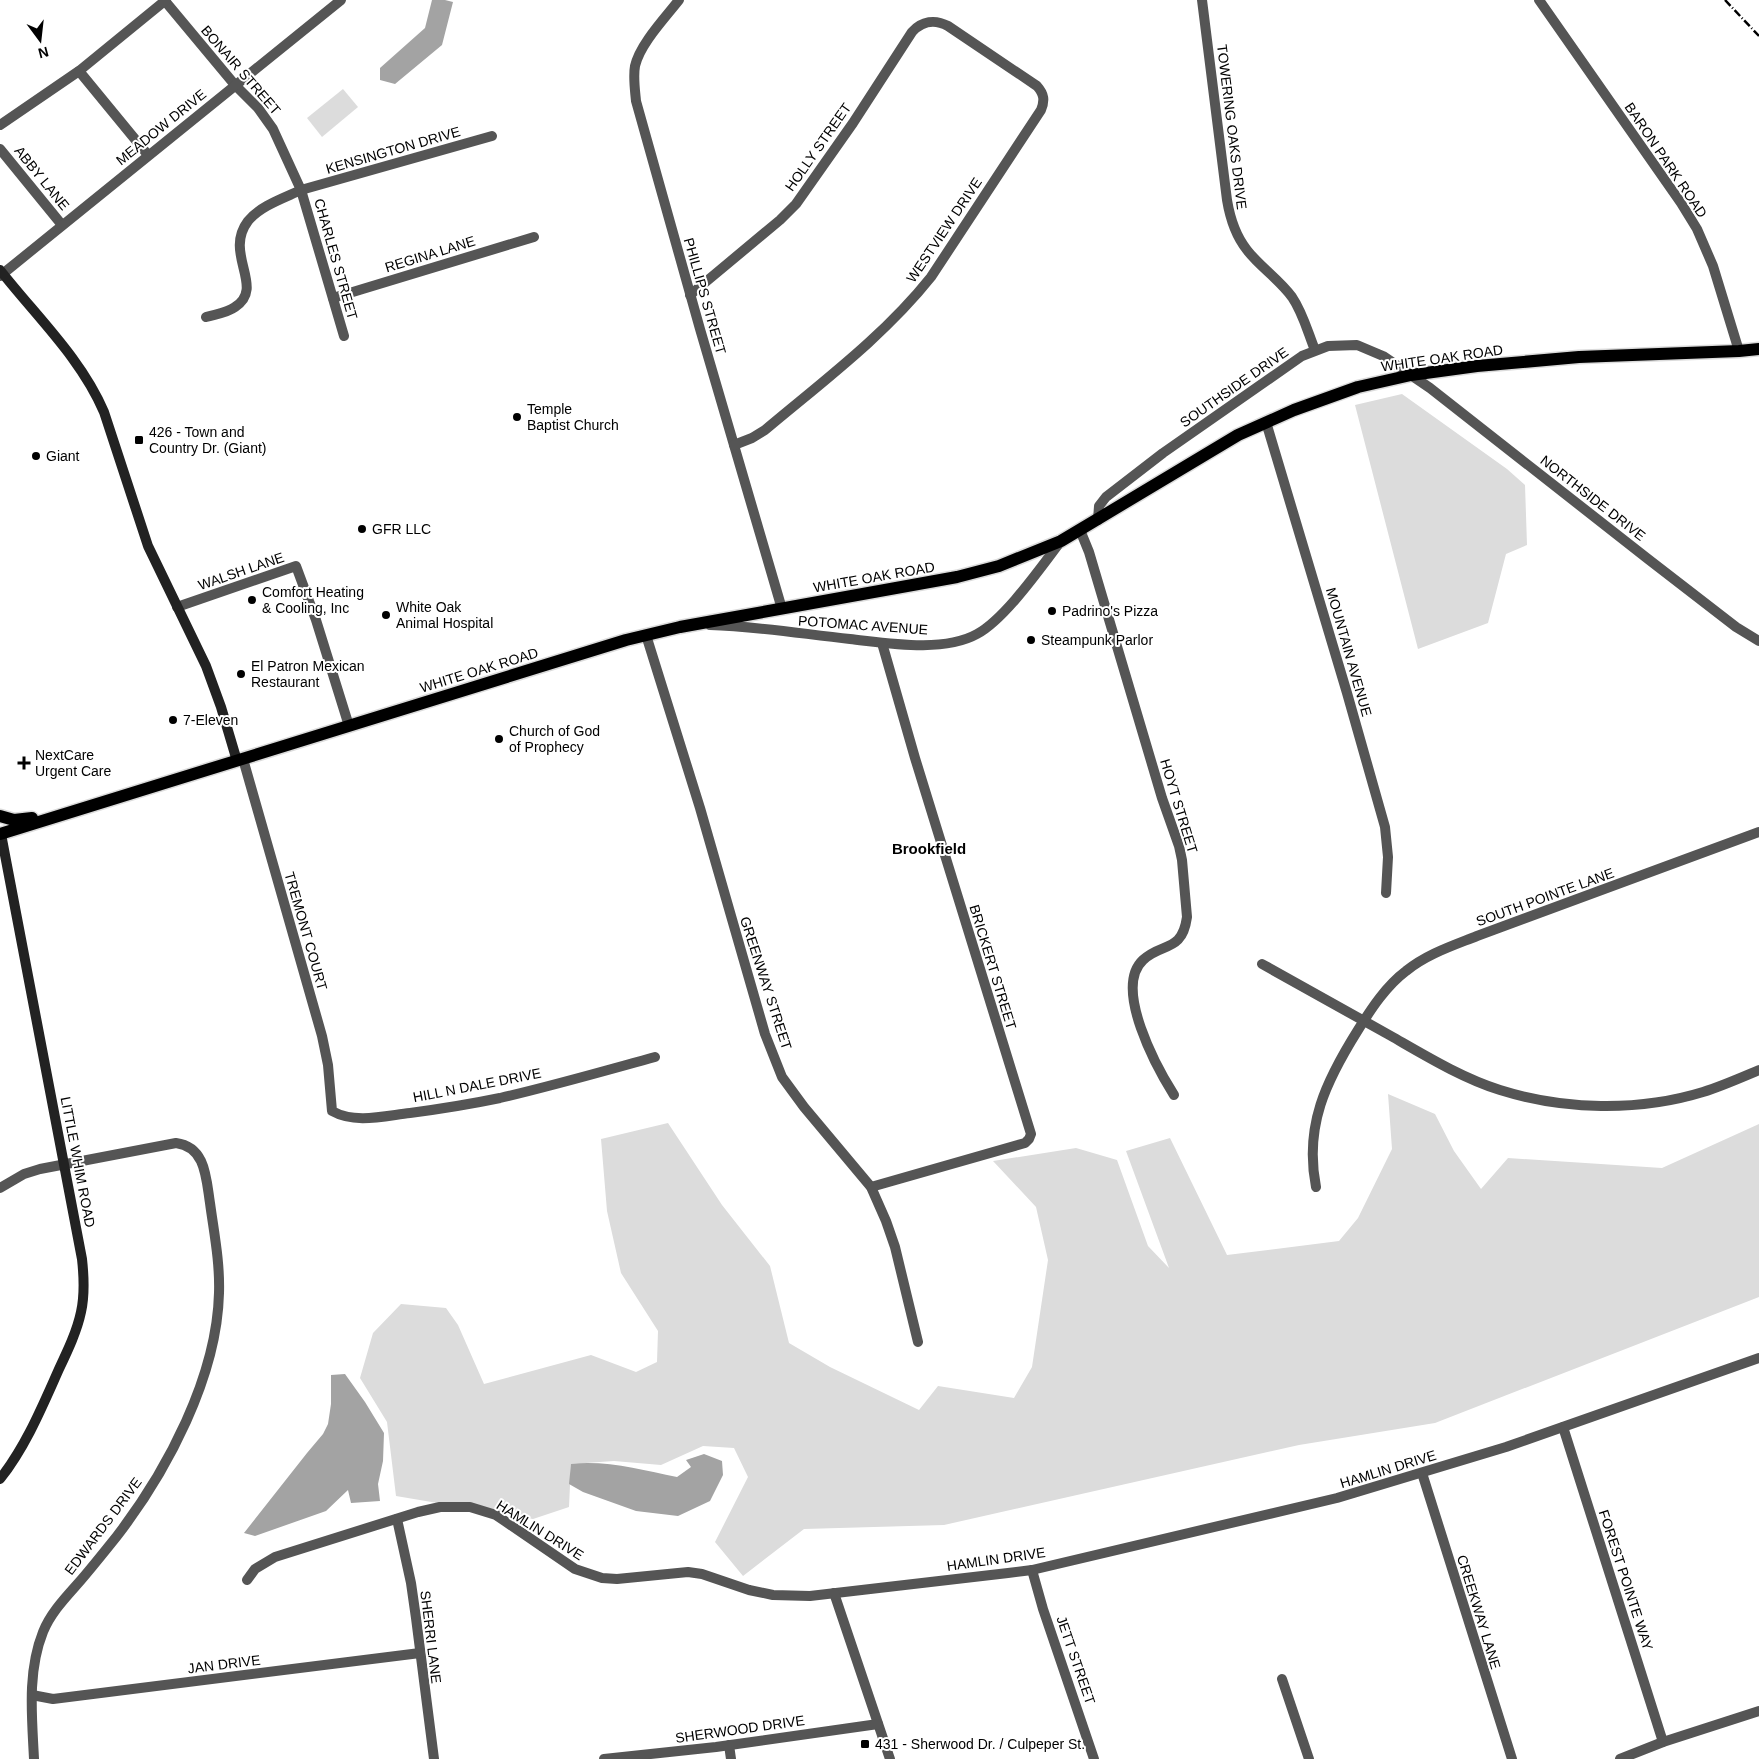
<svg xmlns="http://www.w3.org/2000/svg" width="1759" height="1759" font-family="Arial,sans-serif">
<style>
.green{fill:#dcdcdc}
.water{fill:#a3a3a3}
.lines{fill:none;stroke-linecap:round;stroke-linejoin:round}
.primary-casing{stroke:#dbdbdb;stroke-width:15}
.street{stroke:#555;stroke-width:10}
.secondary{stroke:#222;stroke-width:10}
.primary{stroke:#000;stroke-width:12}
.rail{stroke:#000;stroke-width:2.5;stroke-dasharray:8 2.5 1 2.5;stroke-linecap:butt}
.poi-dot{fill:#000;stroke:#fff;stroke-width:2}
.labels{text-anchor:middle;stroke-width:4;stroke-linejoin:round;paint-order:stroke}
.street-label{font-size:14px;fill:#000;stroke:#fff}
.poi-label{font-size:14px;fill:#000;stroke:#fff;text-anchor:start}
.neighbourhood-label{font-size:15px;font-weight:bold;fill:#000;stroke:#fff}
</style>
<rect width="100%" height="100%" fill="#fff"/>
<g class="green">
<polygon points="343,89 358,107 322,137 307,118"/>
<polygon points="1402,394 1507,469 1525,485 1527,545 1506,554 1488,623 1418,649 1355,405"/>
<polygon points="1388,1094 1435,1114 1454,1151 1481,1189 1508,1158 1662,1168 1759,1124 1759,1297 1435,1423 1299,1445 944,1525 804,1529 743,1576 715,1542 748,1477 734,1448 703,1446 661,1465 614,1461 571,1464 569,1507 533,1519 396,1496 387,1422 360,1378 373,1333 401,1304 446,1308 458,1325 484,1384 591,1355 636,1372 657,1362 658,1331 621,1273 607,1211 601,1139 668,1123 722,1205 770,1266 789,1343 830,1367 919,1410 938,1386 1014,1398 1032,1367 1048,1260 1036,1207 993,1161 1076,1148 1117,1160 1148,1246 1169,1268 1126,1151 1170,1138 1227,1255 1339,1241 1358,1218 1392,1149"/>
</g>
<g class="water">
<polygon points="432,0 445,0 453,2 442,45 395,84 380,80 380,68 425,28"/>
<polygon points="345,1374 365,1402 384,1433 383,1461 378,1484 380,1501 351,1503 348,1490 326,1511 255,1536 244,1533 307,1453 323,1434 328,1424 331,1404 331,1375"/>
<path d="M704 1454 722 1461 723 1475 710 1501 678 1516 636 1511 583 1492 569 1484 571 1464C606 1460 642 1470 677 1477L691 1467 686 1460Z"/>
</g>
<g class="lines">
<g class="primary-casing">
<g id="primary">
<polyline points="0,816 14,820 32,818"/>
<polyline points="0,834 626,640 680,627 957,577 999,566 1061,541 1238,435 1294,410 1358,387 1411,375 1477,366 1579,357 1739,351 1759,349"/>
</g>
</g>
<g class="street">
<path d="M679 0C665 18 640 44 635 66 633 77 635 90 636 101L700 329 782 609"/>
<path d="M1202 0 1227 200C1230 218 1235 235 1247 250 1260 267 1279 279 1292 297 1303 313 1308 333 1315 350"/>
<polyline points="1539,0 1681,203 1697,229 1713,266 1739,351"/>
<polyline points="165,1 235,85 258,108 273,129 301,190 344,336"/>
<polyline points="79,71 148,155"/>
<polyline points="0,125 79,71 166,0"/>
<polyline points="0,149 62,225"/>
<polyline points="0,276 341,0"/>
<path d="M690 295 780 220 796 204 853 123 912 32C922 21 935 19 948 26L1037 86C1044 94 1045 100 1041 110L931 277C884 336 822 382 765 430L752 438 734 445"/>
<polyline points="333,298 534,237"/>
<path d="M206 317C216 314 227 313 235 307 266 287 223 254 248 221 260 206 284 198 301 190L492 136"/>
<polyline points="1266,422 1347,693 1385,827 1388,857 1386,893"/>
<polyline points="1098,520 1099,506 1106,497 1163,453 1302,356 1328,346 1357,345 1383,356 1430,388 1648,559 1736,627 1759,641"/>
<path d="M1080 530 1089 552 1162 798 1179 846 1182 860 1187 917C1182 953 1162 942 1143 960 1113 988 1157 1068 1174 1095"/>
<polyline points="177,607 296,566 316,620 349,726"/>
<path d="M710 625C756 626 803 634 850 639 887 643 943 653 977 634 1005 619 1041 567 1061 541"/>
<polyline points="646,635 700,808 765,1034 782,1077 804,1107 871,1187 886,1221 895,1247 918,1342"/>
<path d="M243 759 322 1036 328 1065 332 1111C355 1124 384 1116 410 1113 440 1109 471 1104 500 1098 552 1086 604 1071 655 1057"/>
<path d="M1262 964C1305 988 1348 1012 1391 1036 1426 1056 1462 1078 1500 1090 1564 1110 1638 1112 1703 1092 1722 1086 1740 1078 1759 1070"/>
<polyline points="871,1187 1025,1143 1029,1139 1031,1134 915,758 882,643"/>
<path d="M1316 1187C1304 1126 1326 1081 1358 1030 1371 1009 1386 986 1406 971 1427 954 1452 946 1477 936L1759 832"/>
<path d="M0 1188 24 1174 40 1169 176 1143C206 1147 206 1178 210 1203 214 1233 220 1262 219 1293 217 1377 167 1471 117 1536 105 1551 93 1566 81 1580 67 1596 51 1612 43 1632 27 1672 32 1717 34 1759"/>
<polyline points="1563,1427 1663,1742"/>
<polyline points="1422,1473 1512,1759"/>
<polyline points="397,1519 411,1583 416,1618 434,1759"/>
<polyline points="1032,1570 1043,1609 1094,1759"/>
<polyline points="247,1580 255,1569 275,1557 418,1512 440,1507 470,1507 496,1515 575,1569 602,1578 617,1579 688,1572 702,1574 749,1590 773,1595 810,1596 1008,1573 1032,1570 1337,1498 1506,1447 1759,1358"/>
<polyline points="834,1593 890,1759"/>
<polyline points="1282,1679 1309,1759"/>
<polyline points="32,1695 53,1699 420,1653"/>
<polyline points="729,1745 731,1759"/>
<polyline points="604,1759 716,1747 878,1724"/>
<polyline points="1620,1759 1663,1742 1759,1711"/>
</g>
<g class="secondary">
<path d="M0 270C36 316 81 358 104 412L148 546 206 666 221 707 237 761"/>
<path d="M0 1479C26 1446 42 1407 59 1369 68 1350 77 1331 81 1312 85 1294 84 1277 82 1259L1 834"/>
</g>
<use href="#primary" class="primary"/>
<polyline class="rail" points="1725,0 1759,36"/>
</g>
<g class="poi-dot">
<circle cx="517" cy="417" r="5"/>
<rect x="134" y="435" width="10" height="10" rx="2.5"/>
<circle cx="36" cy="456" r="5"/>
<circle cx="362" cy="529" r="5"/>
<circle cx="252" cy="600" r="5"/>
<circle cx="1052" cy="611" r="5"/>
<circle cx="386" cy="615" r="5"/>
<circle cx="1031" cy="640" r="5"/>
<circle cx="241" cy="674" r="5"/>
<circle cx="173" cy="720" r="5"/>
<circle cx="499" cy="739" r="5"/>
<path d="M21.5 755.5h5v5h5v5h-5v5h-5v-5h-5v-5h5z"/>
<rect x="860" y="1739" width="10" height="10" rx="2.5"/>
</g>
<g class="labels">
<g class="street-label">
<text transform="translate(241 70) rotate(49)" y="5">BONAIR STREET</text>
<text transform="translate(161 127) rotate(-39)" y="5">MEADOW DRIVE</text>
<text transform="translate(1232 127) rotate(83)" y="5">TOWERING OAKS DRIVE</text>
<text transform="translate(818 147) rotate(-55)" y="5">HOLLY STREET</text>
<text transform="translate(393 150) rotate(-16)" y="5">KENSINGTON DRIVE</text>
<text transform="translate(1666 160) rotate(56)" y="5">BARON PARK ROAD</text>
<text transform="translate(42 178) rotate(51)" y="5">ABBY LANE</text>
<text transform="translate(944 230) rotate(-56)" y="5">WESTVIEW DRIVE</text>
<text transform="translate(430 254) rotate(-17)" y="5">REGINA LANE</text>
<text transform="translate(336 259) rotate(74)" y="5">CHARLES STREET</text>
<text transform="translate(705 296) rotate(74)" y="5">PHILLIPS STREET</text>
<text transform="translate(1442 358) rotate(-8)" y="5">WHITE OAK ROAD</text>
<text transform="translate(1234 387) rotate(-35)" y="5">SOUTHSIDE DRIVE</text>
<text transform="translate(1593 498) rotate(38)" y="5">NORTHSIDE DRIVE</text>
<text transform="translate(241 571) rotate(-19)" y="5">WALSH LANE</text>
<text transform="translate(874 577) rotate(-10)" y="5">WHITE OAK ROAD</text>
<text transform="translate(863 625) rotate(4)" y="5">POTOMAC AVENUE</text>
<text transform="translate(1349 652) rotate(74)" y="5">MOUNTAIN AVENUE</text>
<text transform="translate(479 670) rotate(-17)" y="5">WHITE OAK ROAD</text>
<text transform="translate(1179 806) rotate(73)" y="5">HOYT STREET</text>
<text transform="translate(1545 897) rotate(-20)" y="5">SOUTH POINTE LANE</text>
<text transform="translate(306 931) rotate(74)" y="5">TREMONT COURT</text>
<text transform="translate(993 967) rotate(73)" y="5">BRICKERT STREET</text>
<text transform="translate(766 983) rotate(72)" y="5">GREENWAY STREET</text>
<text transform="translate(477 1085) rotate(-11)" y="5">HILL N DALE DRIVE</text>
<text transform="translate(78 1162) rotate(79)" y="5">LITTLE WHIM ROAD</text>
<text transform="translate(1388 1469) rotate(-17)" y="5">HAMLIN DRIVE</text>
<text transform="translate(103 1526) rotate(-53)" y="5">EDWARDS DRIVE</text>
<text transform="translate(540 1530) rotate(32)" y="5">HAMLIN DRIVE</text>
<text transform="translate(996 1559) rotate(-8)" y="5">HAMLIN DRIVE</text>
<text transform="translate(1626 1580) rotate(72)" y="5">FOREST POINTE WAY</text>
<text transform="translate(1479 1612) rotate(73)" y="5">CREEKWAY LANE</text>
<text transform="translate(431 1637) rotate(83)" y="5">SHERRI LANE</text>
<text transform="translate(1076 1660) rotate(71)" y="5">JETT STREET</text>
<text transform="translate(224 1664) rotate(-7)" y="5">JAN DRIVE</text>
<text transform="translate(740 1729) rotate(-8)" y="5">SHERWOOD DRIVE</text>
</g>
<g class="poi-label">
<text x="527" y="414">Temple<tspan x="527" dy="16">Baptist Church</tspan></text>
<text x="149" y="437">426 - Town and<tspan x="149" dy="16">Country Dr. (Giant)</tspan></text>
<text x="46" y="461">Giant</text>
<text x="372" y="534">GFR LLC</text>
<text x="262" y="597">Comfort Heating<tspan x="262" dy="16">&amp; Cooling, Inc</tspan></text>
<text x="396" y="612">White Oak<tspan x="396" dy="16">Animal Hospital</tspan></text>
<text x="1062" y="616">Padrino's Pizza</text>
<text x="1041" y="645">Steampunk Parlor</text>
<text x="251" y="671">El Patron Mexican<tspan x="251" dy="16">Restaurant</tspan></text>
<text x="183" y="725">7-Eleven</text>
<text x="509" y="736">Church of God<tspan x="509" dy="16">of Prophecy</tspan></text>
<text x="35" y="760">NextCare<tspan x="35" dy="16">Urgent Care</tspan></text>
<text x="875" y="1749">431 - Sherwood Dr. / Culpeper St.</text>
</g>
<g class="neighbourhood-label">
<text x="929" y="854">Brookfield</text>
</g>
</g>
<g transform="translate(40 40) rotate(165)" stroke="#ffffff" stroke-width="4" paint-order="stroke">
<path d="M0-4L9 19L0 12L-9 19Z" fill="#000000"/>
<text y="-8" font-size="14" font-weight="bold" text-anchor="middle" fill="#000000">N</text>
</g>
</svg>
